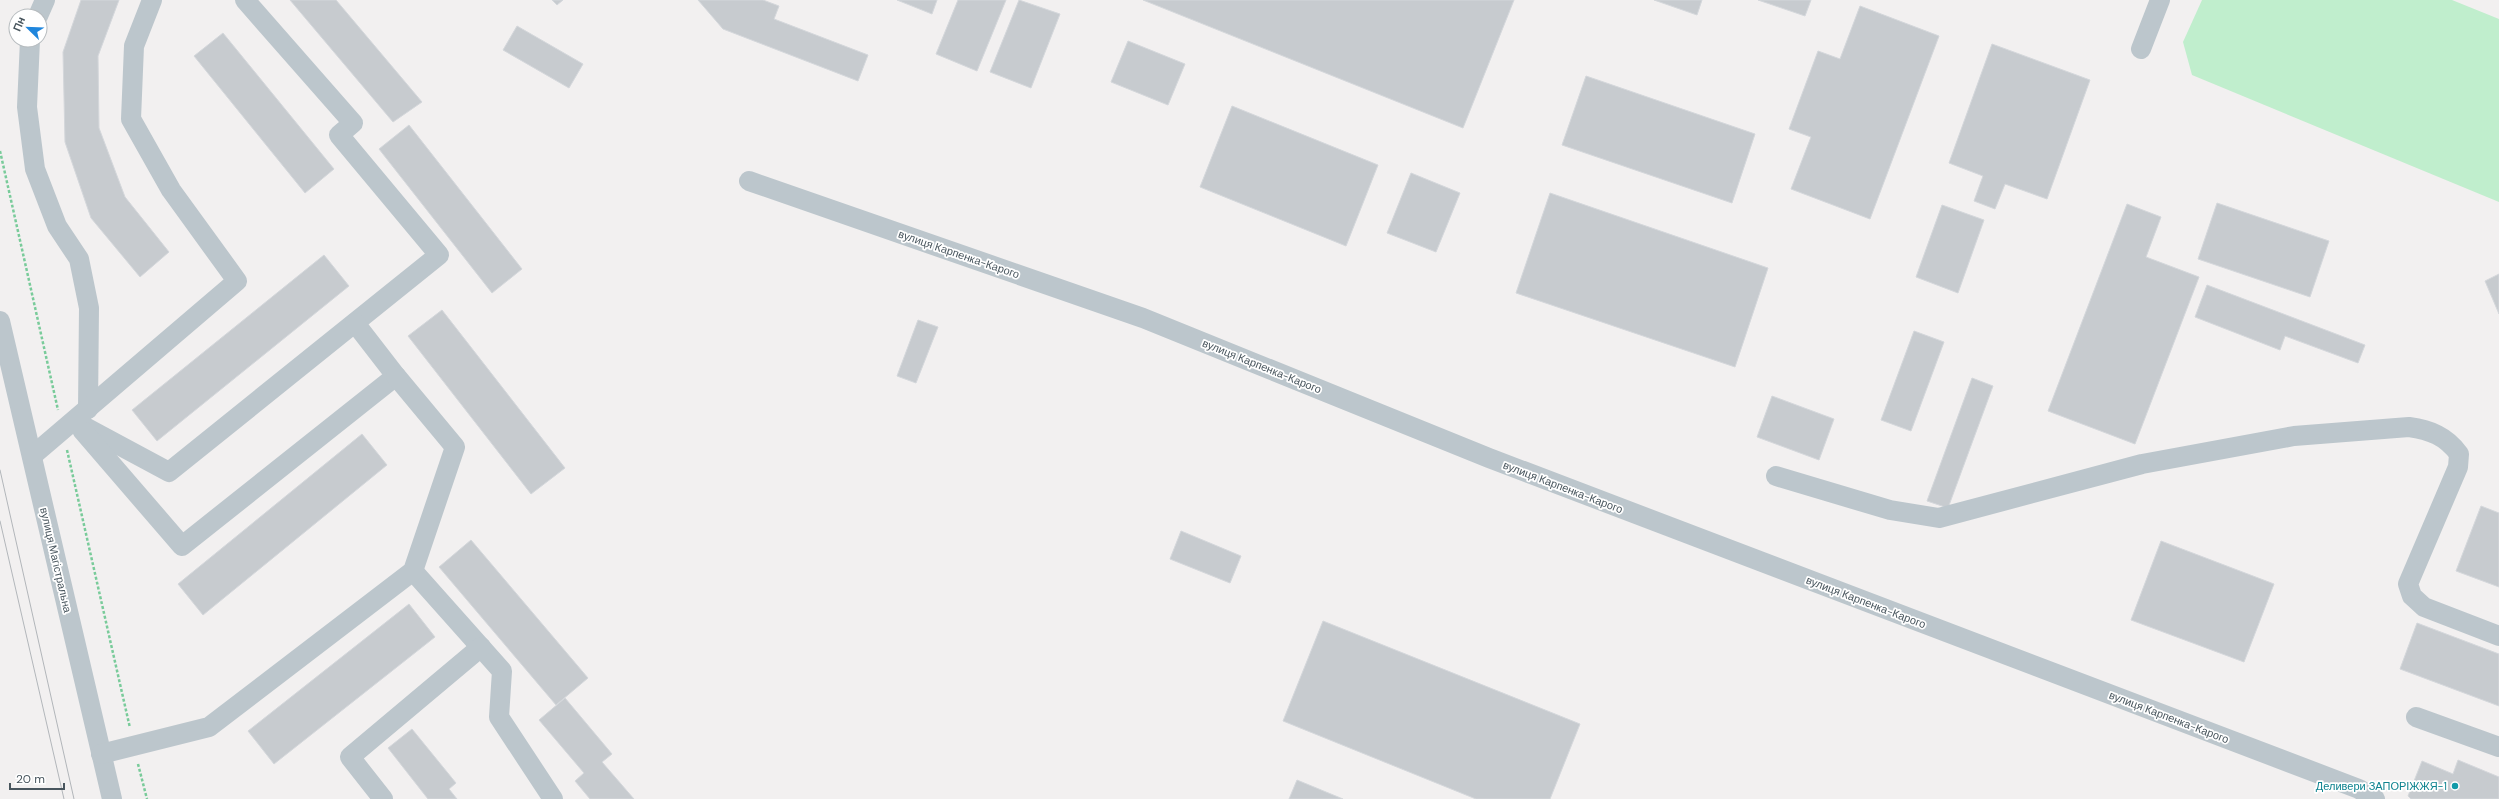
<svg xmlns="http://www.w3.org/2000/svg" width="2499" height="799" font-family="'DM Sans',sans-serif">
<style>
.green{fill:#c0eecd}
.building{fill:#c7cbcf;stroke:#d4d7db}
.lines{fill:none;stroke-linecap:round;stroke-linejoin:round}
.path{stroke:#79cb9a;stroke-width:2.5;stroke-dasharray:3 2;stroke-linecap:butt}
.minor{stroke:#bcc6cc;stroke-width:20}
.tram{stroke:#b2b6ba;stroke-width:1}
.culture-dot{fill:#0f9aa8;stroke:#fff;stroke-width:1.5}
.labels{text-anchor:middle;stroke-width:3.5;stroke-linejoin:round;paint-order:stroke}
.street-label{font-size:11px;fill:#48555d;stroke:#fff}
.culture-label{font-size:11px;fill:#0d838f;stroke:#fff;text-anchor:end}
</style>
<rect width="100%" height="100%" fill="#f2f0f0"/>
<polygon class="green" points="2202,0 2452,0 2499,19 2499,202 2192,75 2183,42"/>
<g class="building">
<polygon points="81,0 119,0 98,56 99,128 125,197 169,252 140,277 91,218 65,142 63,52"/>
<polygon points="290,0 336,0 422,102 393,122"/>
<polygon points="552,0 563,0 557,5"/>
<polygon points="698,0 763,0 779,6 774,19 868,55 858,81 723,29"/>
<polygon points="897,0 937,0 932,14"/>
<polygon points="958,0 1006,0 977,71 936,54"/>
<polygon points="1019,0 1060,14 1031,88 990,72"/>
<polygon points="1143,0 1514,0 1463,128"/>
<polygon points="1654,0 1702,0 1697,15"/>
<polygon points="1758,0 1811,0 1805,16"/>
<polygon points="1860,6 1939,36 1870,219 1791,189 1811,137 1789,129 1818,51 1840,59"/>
<polygon points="517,26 583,64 569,88 503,50"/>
<polygon points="223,33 334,169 305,193 194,56"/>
<polygon points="1128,41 1185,64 1168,105 1111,82"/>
<polygon points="1992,44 2090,80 2047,199 2005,184 1995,209 1974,201 1983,176 1949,163"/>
<polygon points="1586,76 1755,134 1732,203 1562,145"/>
<polygon points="1232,106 1378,165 1346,246 1200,187"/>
<polygon points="409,125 522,269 492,293 379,149"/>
<polygon points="1411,173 1460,193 1436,252 1387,233"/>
<polygon points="1550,193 1768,268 1735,367 1516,293"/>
<polygon points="2217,203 2329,241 2310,297 2198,259"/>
<polygon points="2127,204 2161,217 2146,257 2199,277 2135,444 2048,411"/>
<polygon points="1942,205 1984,220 1958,293 1916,277"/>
<polygon points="324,255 349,286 157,441 132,410"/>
<polygon points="2499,274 2499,314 2485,281"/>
<polygon points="2207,285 2365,345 2358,363 2285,336 2280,350 2195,317"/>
<polygon points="442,310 565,468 531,494 408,336"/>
<polygon points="918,320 938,327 916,383 897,376"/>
<polygon points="1914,331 1944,342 1911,431 1881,420"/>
<polygon points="1972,378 1993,386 1948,508 1927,501"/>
<polygon points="1772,396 1834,419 1819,460 1757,437"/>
<polygon points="362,434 387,465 203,615 178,584"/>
<polygon points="2481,506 2499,513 2499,587 2456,571"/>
<polygon points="1181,531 1241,556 1230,583 1170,559"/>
<polygon points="471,540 588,678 556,705 439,567"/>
<polygon points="2161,541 2274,584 2244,662 2131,620"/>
<polygon points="409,604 435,637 274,764 248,731"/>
<polygon points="1323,621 1580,724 1550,799 1476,799 1283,721"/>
<polygon points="2417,623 2499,654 2499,706 2400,669"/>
<polygon points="565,698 612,754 602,762 634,799 590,799 575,781 584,773 539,720"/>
<polygon points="412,729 456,783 449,789 457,799 428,799 388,748"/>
<polygon points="2458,760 2499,777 2499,799 2411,799 2408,796 2422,761 2453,774"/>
<polygon points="1297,780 1343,799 1289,799"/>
</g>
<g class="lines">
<g class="path">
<polyline points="0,151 58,410"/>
<polyline points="67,450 130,728"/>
<polyline points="138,764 147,799"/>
</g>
<g class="minor">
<polyline points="38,16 45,0"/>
<polyline points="30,40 27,107 35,169 57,226 79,259 89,308 88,409"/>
<polyline points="2141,49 2160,0"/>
<polyline points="749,181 1143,318 1489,458 2359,789 2375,799"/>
<polyline points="0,321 112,799"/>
<polyline points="74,421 169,472 439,255 339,135 353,123 245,0"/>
<polyline points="82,430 182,546 396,376 355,323"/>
<polyline points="32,456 237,281 171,190 131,119 134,46 152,0"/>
<path d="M1776 476 1890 510 1939 518 2142 464 2294 436 2409 427C2430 430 2446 436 2459 454L2458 467 2408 584 2412 596 2424 607 2499 636"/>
<polyline points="413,571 502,671 499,717 553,799"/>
<polyline points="2416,717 2499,747"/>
<polyline points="101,754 209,727 413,571 455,447 396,376"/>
<polyline points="383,799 350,757 481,647"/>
</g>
<g class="tram">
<polyline points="0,470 74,799"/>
<polyline points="0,521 64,799"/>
</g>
</g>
<circle class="culture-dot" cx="2455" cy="786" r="4"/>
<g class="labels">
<g class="street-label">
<text transform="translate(959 254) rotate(19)" y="4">вулиця Карпенка-Карого</text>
<text transform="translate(1262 366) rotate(22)" y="4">вулиця Карпенка-Карого</text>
<text transform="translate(1563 487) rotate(21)" y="4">вулиця Карпенка-Карого</text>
<text transform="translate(56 560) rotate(77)" y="4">вулиця Магістральна</text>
<text transform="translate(1866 602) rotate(21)" y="4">вулиця Карпенка-Карого</text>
<text transform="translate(2169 717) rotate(21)" y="4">вулиця Карпенка-Карого</text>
</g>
<g class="culture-label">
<text x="2447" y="790">Деливери ЗАПОРІЖЖЯ-1</text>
</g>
</g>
<g transform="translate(28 28) rotate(293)"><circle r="19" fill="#ffffff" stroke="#b6bbbe"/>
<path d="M0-3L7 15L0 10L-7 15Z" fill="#1f86dd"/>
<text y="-6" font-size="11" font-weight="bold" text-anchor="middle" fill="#48555d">Пн</text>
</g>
<path d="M10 783v6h54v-6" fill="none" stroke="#48555d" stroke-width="2"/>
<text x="16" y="783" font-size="12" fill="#48555d" stroke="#ffffff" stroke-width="3" paint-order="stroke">20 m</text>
</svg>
